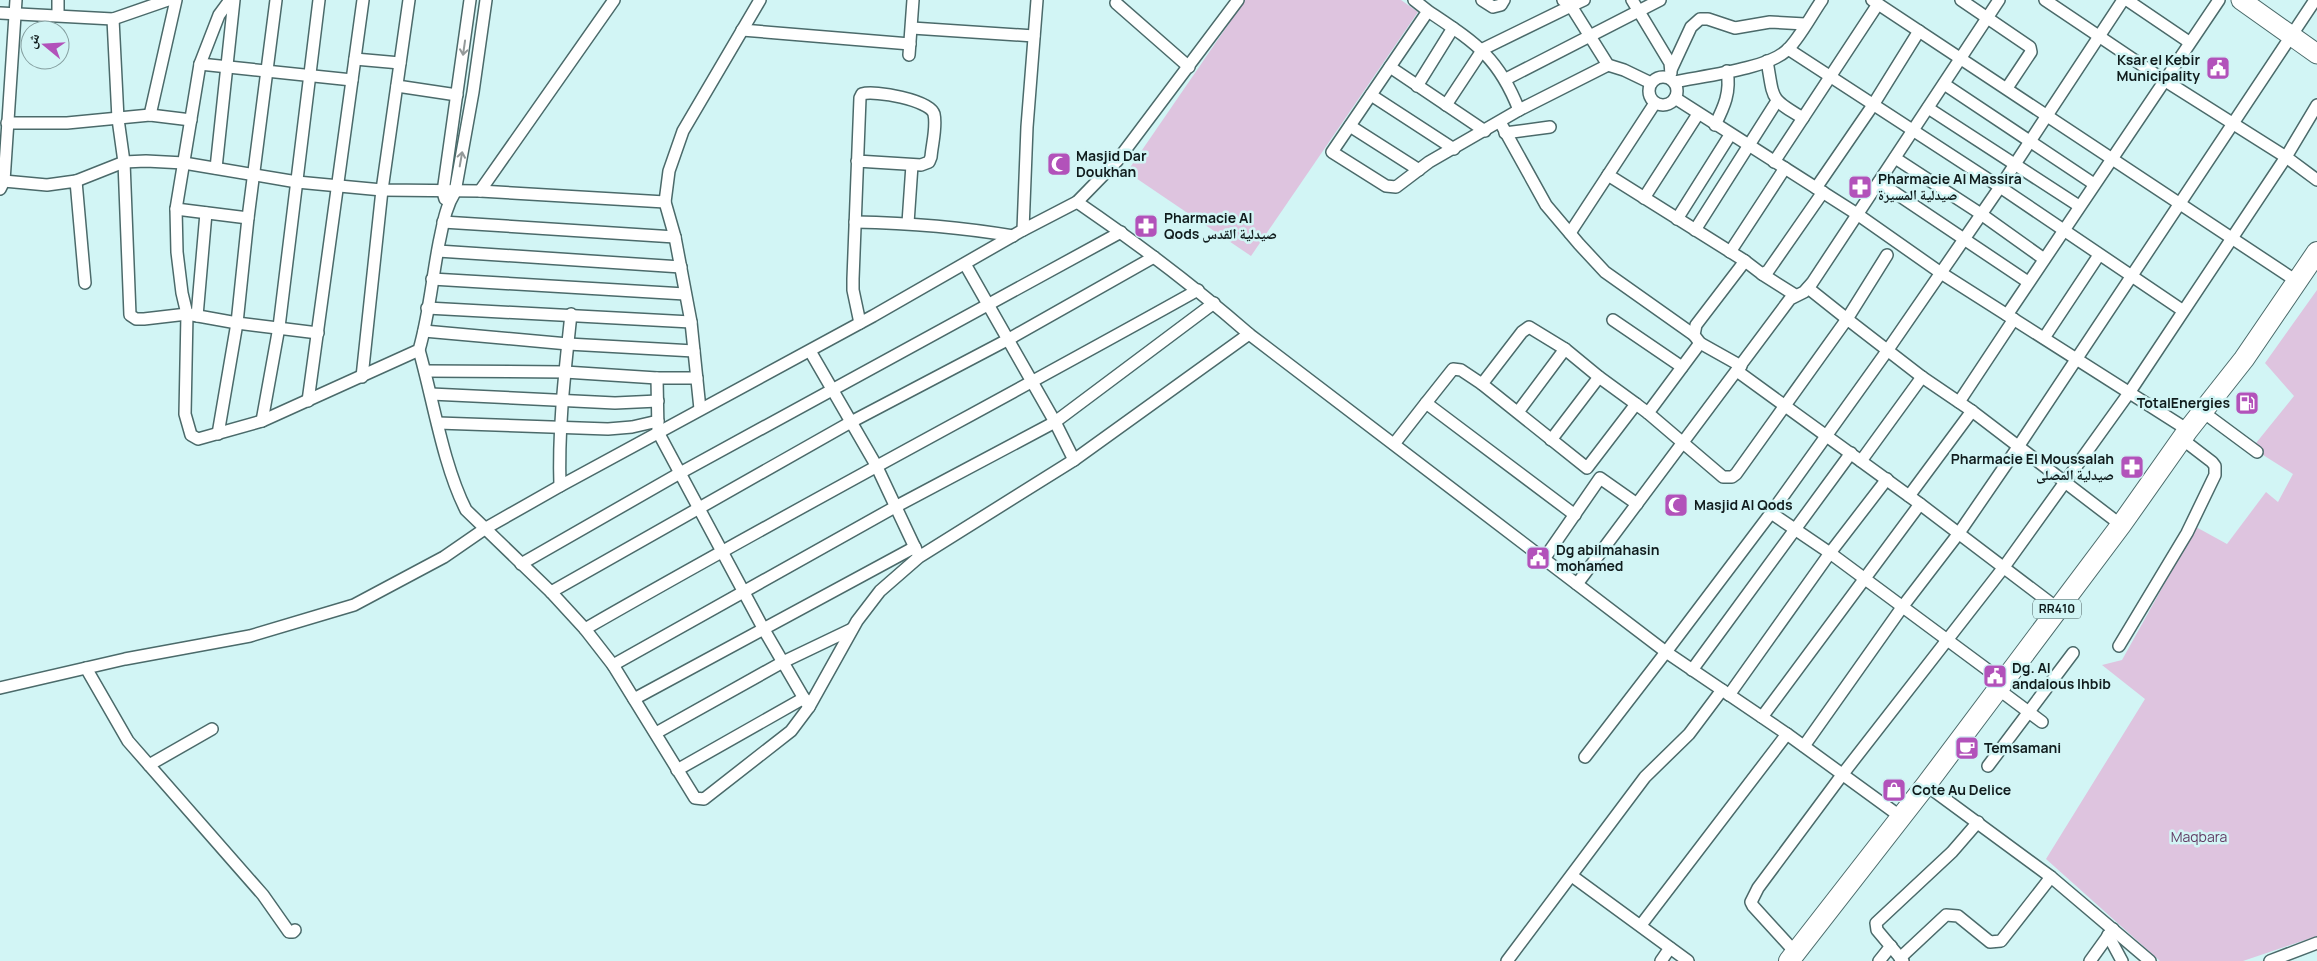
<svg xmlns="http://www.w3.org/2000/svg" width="2317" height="961" font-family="Manrope,'Noto Naskh Arabic',sans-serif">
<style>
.green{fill:#dec4df}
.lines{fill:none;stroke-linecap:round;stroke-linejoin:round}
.minor-casing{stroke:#4b6a6a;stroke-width:14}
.primary-casing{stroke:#4b6a6a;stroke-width:21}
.trunk-casing{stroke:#4b6a6a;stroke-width:22}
.minor{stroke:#fff;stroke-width:11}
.primary{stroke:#fff;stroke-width:19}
.trunk{stroke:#fff;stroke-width:20}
.oneway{stroke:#939999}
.labels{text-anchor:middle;stroke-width:5;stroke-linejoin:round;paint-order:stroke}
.shield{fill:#d2f5f5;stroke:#4a5d5e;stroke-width:1}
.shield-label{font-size:12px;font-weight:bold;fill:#101c1d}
.poi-label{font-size:14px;font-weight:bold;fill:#101c1d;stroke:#d2f5f5;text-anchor:start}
.park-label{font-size:14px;fill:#623c64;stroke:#d2f5f5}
</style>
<rect width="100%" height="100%" fill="#d2f5f5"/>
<g class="green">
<polygon points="1245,0 1401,0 1418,12 1251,256 1127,172"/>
<polygon points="2317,290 2317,936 2243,961 2160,961 2046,859 2145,699 2102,665 2122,660 2196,527 2227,544 2266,492 2278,502 2293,474 2252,448 2294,396 2265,363"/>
</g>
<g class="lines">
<g class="minor-casing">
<g id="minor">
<path d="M230 0 219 15 200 64 176 209 177 252 182 293 187 314 185 414 191 435 198 439 262 421 419 350C429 316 432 279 439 243 443 225 445 208 455 192L473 92 486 0"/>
<polyline points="1037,0 1027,127 1023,230 1077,202 1117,161 1238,0"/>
<path d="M1414 0 1428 11 1332 152 1386 186 1396 187 1429 162 1519 110C1498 56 1474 42 1428 11"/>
<polyline points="1482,0 1493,7 1501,5 1504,0"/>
<polyline points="1584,0 1571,6 1608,65 1624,70 1651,83"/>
<polyline points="1632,0 1670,63 1671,73"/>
<polyline points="1872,0 2298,282"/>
<polyline points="1961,0 2030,47 2031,52 2007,88"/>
<polyline points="2045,0 2164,80 2286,157 2317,180"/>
<polyline points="2127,0 2189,42"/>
<polyline points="1116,3 1189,67"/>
<polyline points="0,13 113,19 168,0"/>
<polyline points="58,15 58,0"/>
<polyline points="113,19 118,119 124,162 130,315 136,319 144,319 187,314 237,323 318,333"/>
<polyline points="912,28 1034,36"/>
<polyline points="742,30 910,44"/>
<polyline points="1788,49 2000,187 2182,310"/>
<polyline points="909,55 913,0"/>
<polyline points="355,59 400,63"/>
<path d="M1767 61C1774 100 1769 98 1803 118"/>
<polyline points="200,64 352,80"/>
<polyline points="1390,67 1485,131"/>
<polyline points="1671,70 1691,27 1700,19 1708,19 1735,28 1770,22 1805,24"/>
<circle cx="1663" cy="91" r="14"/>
<polyline points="1506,79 1660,0"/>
<path d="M1674 82C1702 76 1766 69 1786 51 1798 41 1812 14 1822 0"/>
<polyline points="1944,84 2094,184"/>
<polyline points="397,86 457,95"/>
<polyline points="1417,86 1453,28"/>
<polyline points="1371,95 1454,149"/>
<polyline points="1675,98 1857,214 1941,273 2188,430"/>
<polyline points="1655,103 1608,175 1745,261 1696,325 1694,335 1700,343 1741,366"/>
<polyline points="1446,105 1483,49 1571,6 1563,0"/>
<polyline points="1928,108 2079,206"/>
<polyline points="1519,110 1608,65"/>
<polyline points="150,115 176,0"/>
<polyline points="1500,122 1546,205 1579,244 1605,272 1694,335"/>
<polyline points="7,123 67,123 150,115 191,120"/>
<path d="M1715 125C1724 107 1731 92 1727 71"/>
<polyline points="1350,126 1419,170"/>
<polyline points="1505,133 1550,127"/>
<polyline points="1895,158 1981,214 2044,259"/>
<path d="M857 161 921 165 929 162 931 157C932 144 937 127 934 114 930 100 875 90 862 94L860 98 853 279V290L860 323"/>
<polyline points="1774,162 1878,4"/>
<polyline points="216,168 234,0"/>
<polyline points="4,181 47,185 76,181 85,283"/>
<polyline points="76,181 124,162 146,161 184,163 297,182 382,190 480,191 665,202 669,171 683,131 760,0"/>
<polyline points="1879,182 2028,282"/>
<polyline points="1816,188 1873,105 1919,31"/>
<polyline points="0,189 4,181 16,0"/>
<polyline points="480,191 614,0"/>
<polyline points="1644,198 1698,114"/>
<polyline points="445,199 443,192 470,0"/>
<polyline points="665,202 675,237 691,322 700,409"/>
<path d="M1077 202C1137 243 1194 286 1249 334L1666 652 1771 513 1887 351 2000 187 2123 0"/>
<polyline points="176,209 248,218"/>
<polyline points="1677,219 1730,135"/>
<polyline points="443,222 675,237"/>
<path d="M855 222C908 223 960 227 1013 236"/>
<polyline points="908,223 912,165"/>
<polyline points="1695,230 1777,101"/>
<polyline points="1570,233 1608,175"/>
<polyline points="438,251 681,267"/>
<polyline points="1730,252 1785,168"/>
<polyline points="1745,261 1762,274 1768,271 1823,192"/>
<polyline points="965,264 1055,422 1074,460"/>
<polyline points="1762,274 1795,295"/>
<polyline points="432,279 685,294"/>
<polyline points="1808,288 1847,319 1887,255"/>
<polyline points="427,308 691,322"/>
<polyline points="2007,315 2219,0"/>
<polyline points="197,316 206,213"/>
<polyline points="1613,320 1682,367"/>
<polyline points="424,331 568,344 694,351"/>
<polyline points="2044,338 2099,255"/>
<polyline points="1700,343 1648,413 1723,477 1732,477 1736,474 1847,319 1922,377 1972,411 2121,525"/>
<polyline points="1565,349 1599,377 1636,404"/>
<path d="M419 350C433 399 443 465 466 510L551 592 585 629C788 512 994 404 1198 290"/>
<polyline points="810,351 876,465 918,554"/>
<polyline points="425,371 565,372 657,378 697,378"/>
<polyline points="1737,371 1920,504 2057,608"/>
<polyline points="362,377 382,190 409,0"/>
<polyline points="657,378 658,432 763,628 809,707"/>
<polyline points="431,394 615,403 658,401"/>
<polyline points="308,401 363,0"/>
<polyline points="1959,402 2014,319"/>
<polyline points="1426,403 1453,369 1461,370 1482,384"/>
<polyline points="1518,412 1565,349 1529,327 1522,332 1482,384 1587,468 1636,404 1648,413"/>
<polyline points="2203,412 2257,452"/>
<polyline points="262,421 279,327 319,0"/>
<polyline points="438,423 608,429 632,427 658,421"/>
<polyline points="218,434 237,323 248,218 276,0"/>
<polyline points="1551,440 1599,377"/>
<polyline points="1394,444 1426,403 1575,515"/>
<polyline points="1861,461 1922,377"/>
<path d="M560 486C558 428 565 371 571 314"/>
<polyline points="1909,496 1972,411"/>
<polyline points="1771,513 1830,553 2004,682"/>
<polyline points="1544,559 1600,478 1637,504"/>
<polyline points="521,564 680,473 1121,232"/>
<polyline points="1577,584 1790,299 1804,292 1812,283 1999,0"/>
<polyline points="551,592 851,422 1009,339 1154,257"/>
<polyline points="585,629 613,665 695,798 704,799 791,731 809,707 857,621 880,591 919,557 1074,460 1249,334"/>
<polyline points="2119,646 2187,533 2215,475 2215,466 2212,462 2182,439"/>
<polyline points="613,665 895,507 1055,422 1214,303"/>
<polyline points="86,668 128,741 263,895 289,932 293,932 295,930"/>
<polyline points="1692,670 1851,453"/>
<polyline points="0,688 125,659 250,636 354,605 444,557 486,528 560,486 873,316 1023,230"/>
<polyline points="1998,689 2042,722"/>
<polyline points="1729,695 1830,553 1887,479"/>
<polyline points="634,699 915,547"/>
<polyline points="1762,717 1920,504"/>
<polyline points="656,733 783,662 852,629"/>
<polyline points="1804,746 1903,606 1959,533 2018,447 2315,0"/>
<polyline points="1585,757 1666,652 1787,734 1901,817"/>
<polyline points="149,765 212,729"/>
<polyline points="1988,766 2073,653"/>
<polyline points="677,770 804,698"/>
<polyline points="1926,785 2051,877 2150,961"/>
<polyline points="1572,876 1688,961"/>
<polyline points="1641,925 1787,734"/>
<polyline points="2108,935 2122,961"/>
<polyline points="1795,952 1753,906 1751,902 1758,888 1842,775 2004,567 2129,393 2286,157 2317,105"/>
<polyline points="1900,958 1946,915 1958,916 1990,942 2001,941 2051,877"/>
<polyline points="1507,961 1645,777 1689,734 1722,690"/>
<polyline points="1661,961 1670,948"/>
<polyline points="1879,961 1891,946"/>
<polyline points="1903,961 1877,930 1876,923 1952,852 1978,822"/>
<polyline points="2090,961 2113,929"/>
<polyline points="2270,961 2317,943"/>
</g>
</g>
<g class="primary-casing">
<polyline id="primary" points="2241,0 2317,54"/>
</g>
<g class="trunk-casing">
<polyline id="trunk" points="1789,961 1926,785 2121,525 2188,430 2244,359 2317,252"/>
</g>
<use href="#minor" class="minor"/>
<use href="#primary" class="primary"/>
<use href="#trunk" class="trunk"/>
</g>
<defs><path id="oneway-shaft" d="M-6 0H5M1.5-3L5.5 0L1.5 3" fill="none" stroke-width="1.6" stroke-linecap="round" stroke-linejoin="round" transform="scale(1.25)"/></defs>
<g class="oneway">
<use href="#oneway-shaft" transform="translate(464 48) rotate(98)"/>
<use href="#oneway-shaft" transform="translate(461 159) rotate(-80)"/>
</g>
<defs>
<g id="civic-square" transform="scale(1.25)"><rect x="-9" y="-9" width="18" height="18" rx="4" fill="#b252ba" stroke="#d2f5f5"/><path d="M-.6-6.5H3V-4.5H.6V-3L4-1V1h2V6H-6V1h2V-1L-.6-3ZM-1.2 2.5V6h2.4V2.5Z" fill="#fff"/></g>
<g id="mosque-square" transform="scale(1.25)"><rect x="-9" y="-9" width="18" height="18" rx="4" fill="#b252ba" stroke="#d2f5f5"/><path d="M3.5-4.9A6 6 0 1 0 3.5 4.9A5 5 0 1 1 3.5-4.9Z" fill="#fff"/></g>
<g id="pharmacy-square" transform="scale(1.25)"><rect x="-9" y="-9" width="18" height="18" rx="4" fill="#b252ba" stroke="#d2f5f5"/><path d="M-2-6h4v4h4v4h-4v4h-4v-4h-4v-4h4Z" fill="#fff"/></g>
<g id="fuel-square" transform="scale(1.25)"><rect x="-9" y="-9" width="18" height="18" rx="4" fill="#b252ba" stroke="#d2f5f5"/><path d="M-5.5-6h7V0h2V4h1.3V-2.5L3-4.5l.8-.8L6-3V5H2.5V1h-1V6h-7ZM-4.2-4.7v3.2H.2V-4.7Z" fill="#fff"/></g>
<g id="cafe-square" transform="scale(1.25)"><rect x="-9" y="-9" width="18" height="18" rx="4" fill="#b252ba" stroke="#d2f5f5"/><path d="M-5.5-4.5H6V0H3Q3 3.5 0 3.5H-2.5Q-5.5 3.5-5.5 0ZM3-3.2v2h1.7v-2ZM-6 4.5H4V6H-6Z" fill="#fff"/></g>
<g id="shop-square" transform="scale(1.25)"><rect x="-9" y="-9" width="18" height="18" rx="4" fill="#b252ba" stroke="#d2f5f5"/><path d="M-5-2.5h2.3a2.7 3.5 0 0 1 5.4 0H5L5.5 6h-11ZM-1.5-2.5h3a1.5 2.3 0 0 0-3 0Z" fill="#fff"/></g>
</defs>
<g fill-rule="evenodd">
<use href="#civic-square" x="2218" y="68"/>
<use href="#mosque-square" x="1059" y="164"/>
<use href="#pharmacy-square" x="1860" y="187"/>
<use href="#pharmacy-square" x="1146" y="226"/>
<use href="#fuel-square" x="2247" y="403"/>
<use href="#pharmacy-square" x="2132" y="467"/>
<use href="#mosque-square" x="1676" y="505"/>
<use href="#civic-square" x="1538" y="558"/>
<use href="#civic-square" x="1995" y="676"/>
<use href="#cafe-square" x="1967" y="748"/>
<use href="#shop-square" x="1894" y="790"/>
</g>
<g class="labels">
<rect class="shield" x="2033" y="599.5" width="48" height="19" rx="4"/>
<g class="shield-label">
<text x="2057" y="613">RR410</text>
</g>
<g class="poi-label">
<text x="2200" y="65" text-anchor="end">Ksar el Kebir<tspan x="2200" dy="16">Municipality</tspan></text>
<text x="1076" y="161">Masjid Dar<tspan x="1076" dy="16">Doukhan</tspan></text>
<text x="1878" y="184">Pharmacie Al Massira<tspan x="1878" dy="16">صيدلية المسيرة</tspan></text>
<text x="1164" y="223">Pharmacie Al<tspan x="1164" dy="16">Qods صيدلية القدس</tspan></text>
<text x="2230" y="408" text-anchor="end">TotalEnergies</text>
<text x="2114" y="464" text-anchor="end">Pharmacie El Moussalah<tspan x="2114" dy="16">صيدلية المصلى</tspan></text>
<text x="1694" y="510">Masjid Al Qods</text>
<text x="1556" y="555">Dg abilmahasin<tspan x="1556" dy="16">mohamed</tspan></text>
<text x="2012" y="673">Dg. Al<tspan x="2012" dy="16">andalous lhbib</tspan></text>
<text x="1984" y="753">Temsamani</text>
<text x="1912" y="795">Cote Au Delice</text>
</g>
<g class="park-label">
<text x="2199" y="842">Maqbara</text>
</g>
</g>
<g transform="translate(45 45) rotate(288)"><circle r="24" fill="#d2f5f5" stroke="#849e9f"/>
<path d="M0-4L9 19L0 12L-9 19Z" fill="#b252ba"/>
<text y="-8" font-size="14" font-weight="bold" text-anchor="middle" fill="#101c1d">ش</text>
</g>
</svg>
